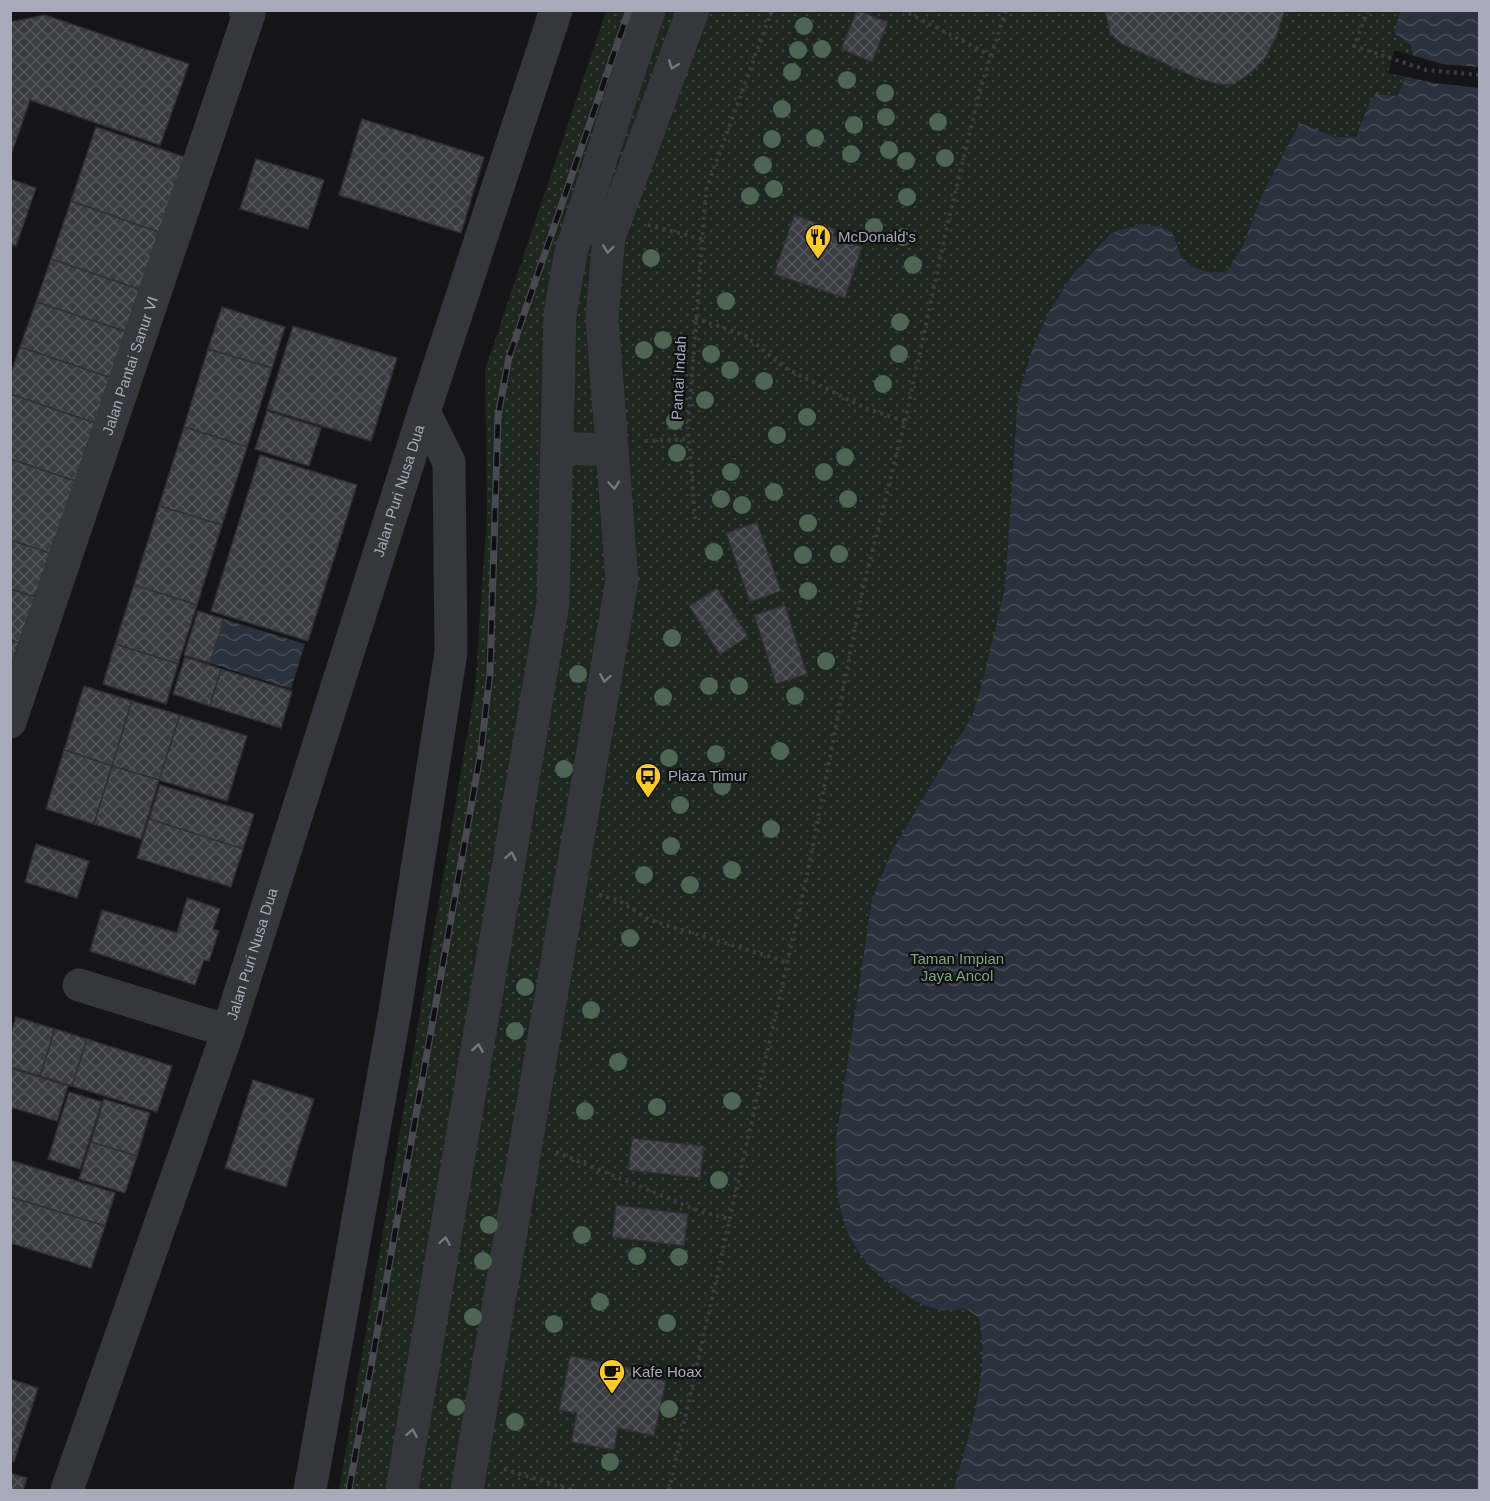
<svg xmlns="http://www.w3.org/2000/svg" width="1490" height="1501" font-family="Arial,sans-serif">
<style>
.park{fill:url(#park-dots)}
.water{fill:url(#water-waves)}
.pier{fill:#151517}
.building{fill:url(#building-cross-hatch);stroke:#2f2f34;stroke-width:1.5}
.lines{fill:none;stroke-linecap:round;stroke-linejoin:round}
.path{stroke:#3c3d44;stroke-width:4;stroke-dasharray:3 4.5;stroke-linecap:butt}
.minor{stroke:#36363d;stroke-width:33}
.rail-casing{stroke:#484a52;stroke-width:7}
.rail{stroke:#101012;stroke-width:4.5;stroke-dasharray:14;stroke-linecap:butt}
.tree{fill:#4d6552}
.oneway{stroke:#747681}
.labels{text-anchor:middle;stroke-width:4.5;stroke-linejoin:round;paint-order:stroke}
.poi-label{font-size:15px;fill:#a6aab9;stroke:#101012;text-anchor:start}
.street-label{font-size:15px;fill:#a6aab9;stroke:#101012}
.park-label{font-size:15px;fill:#7ba682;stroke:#101012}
</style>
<defs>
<pattern id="park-dots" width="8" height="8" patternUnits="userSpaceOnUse" patternTransform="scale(1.5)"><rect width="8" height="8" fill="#1d261f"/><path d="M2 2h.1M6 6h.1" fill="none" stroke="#3b433d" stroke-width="1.8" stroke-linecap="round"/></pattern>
<pattern id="water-waves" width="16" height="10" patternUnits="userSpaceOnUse" patternTransform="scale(1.5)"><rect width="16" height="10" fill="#2a323d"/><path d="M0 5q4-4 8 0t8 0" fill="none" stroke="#464d57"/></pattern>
<pattern id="building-cross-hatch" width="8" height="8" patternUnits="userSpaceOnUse" patternTransform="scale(1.5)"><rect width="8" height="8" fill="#3c3d42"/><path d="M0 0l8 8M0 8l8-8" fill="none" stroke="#55565b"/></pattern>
</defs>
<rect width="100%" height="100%" fill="#151517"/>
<polygon class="park" points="606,11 1479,11 1479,1490 339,1490 475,689 487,513 485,370"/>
<g class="water">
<path d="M1400 11H1479V1490H954C968 1434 991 1377 979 1318L965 1308C942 1314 924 1307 905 1294 843 1255 834 1210 836 1140L872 899 892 851 972 716 983 680 1005 588 1018 396 1033 347 1050 310 1073 274 1111 233 1141 224 1159 226 1172 232C1176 240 1177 248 1181 256 1189 269 1212 275 1227 271L1242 248 1262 195 1300 123 1335 137H1356L1371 99 1376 94 1398 96 1405 78 1388 73 1394 50 1413 57 1411 45 1394 33Z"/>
<polygon points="224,619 305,644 291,689 210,663"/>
</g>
<polygon class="pier" points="1394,50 1442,64 1479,67 1479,88 1434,83 1388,73"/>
<g class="building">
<polygon points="857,10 888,22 872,62 841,49"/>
<polygon points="1105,10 1285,10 1277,35 1266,57 1253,71 1233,85 1217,84 1194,77 1122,44 1110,34"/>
<polygon points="45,15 189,64 160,145 30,100 10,158 10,22"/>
<polygon points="362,119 484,157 461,233 339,195"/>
<polygon points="96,127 187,158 161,233 71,201"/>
<polygon points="256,159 324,180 308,229 240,209"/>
<polygon points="10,179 36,188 16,246 10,244"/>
<polygon points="71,201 161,233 141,290 51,259"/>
<polygon points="794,215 835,229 833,236 862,247 845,298 774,274"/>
<polygon points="51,259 141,290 127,332 36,302"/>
<polygon points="36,302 127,332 111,378 20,347"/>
<polygon points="222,307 285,327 272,368 208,349"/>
<polygon points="293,326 397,358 371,441 267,409"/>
<polygon points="20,347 111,378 95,423 10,394 10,376"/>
<polygon points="208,349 272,368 247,447 184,427"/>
<polygon points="10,394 95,423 75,481 10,459"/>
<polygon points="267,411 321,428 309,466 255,449"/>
<polygon points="184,427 247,447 222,525 159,506"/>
<polygon points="260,455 357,485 308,641 211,611"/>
<polygon points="10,459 75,481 50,553 10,540"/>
<polygon points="159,506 222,525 197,605 134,585"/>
<polygon points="757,522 781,591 750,602 726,533"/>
<polygon points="10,540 50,553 35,597 10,589"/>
<polygon points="134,585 197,605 178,664 115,644"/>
<polygon points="717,588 748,636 720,655 689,606"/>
<polygon points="10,589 35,597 19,643 10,640"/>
<polygon points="785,605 807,674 776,684 754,615"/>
<polygon points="198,611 224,619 210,663 184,655"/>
<polygon points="10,640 19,643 10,669"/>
<polygon points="115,644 178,664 166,704 103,684"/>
<polygon points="185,657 221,669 210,706 173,694"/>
<polygon points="221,669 292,691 281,728 210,706"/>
<polygon points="84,686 132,701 112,766 64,750"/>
<polygon points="132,701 180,715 159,780 112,766"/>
<polygon points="180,715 247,736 227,801 159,780"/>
<polygon points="64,750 112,766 94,824 46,809"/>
<polygon points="112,766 159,780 141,839 94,824"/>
<polygon points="160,785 254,814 243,849 149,819"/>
<polygon points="149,819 243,849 231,887 137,858"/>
<polygon points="36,844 89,861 77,898 25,882"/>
<polygon points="187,898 220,909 213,929 219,931 209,961 204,960 195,985 90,951 102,910 177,933"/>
<polygon points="16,1017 55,1029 40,1076 10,1067 10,1036"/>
<polygon points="55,1029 87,1039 72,1086 40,1076"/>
<polygon points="87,1039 172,1066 157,1112 72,1086"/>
<polygon points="10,1068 68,1086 57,1121 10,1107"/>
<polygon points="253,1080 314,1099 286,1187 225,1168"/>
<polygon points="69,1092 102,1102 80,1169 48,1159"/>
<polygon points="104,1099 150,1113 137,1156 91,1142"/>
<polygon points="632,1138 704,1146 700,1178 628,1170"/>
<polygon points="91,1142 137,1156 125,1193 79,1179"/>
<polygon points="10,1160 115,1193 105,1226 10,1197"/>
<polygon points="10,1197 105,1226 91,1268 10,1243"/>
<polygon points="616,1205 688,1214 684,1246 612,1237"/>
<polygon points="570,1356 640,1370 638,1376 666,1381 654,1436 618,1428 614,1450 571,1442 577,1413 559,1410"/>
<polygon points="10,1379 38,1388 14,1462 10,1461"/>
<polygon points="10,1473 27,1478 23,1490 10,1490"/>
</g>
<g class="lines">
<g class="path">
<polyline points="902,10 992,56"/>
<polyline points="1368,10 1354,46 1426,70 1480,75"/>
<polyline points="648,225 702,239"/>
<polyline points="695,318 746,336 785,368 867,409 905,421"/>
<polyline points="645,441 689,439"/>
<polyline points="695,519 688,427 706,190 772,10"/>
<polyline points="599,895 618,900 650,920 787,962"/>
<polyline points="556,1152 699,1211 729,1219"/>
<polyline points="504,1469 572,1490"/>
<polyline points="669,1490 807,875 861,597 905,421 948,222 980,90 1006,10"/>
</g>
<g class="minor">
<polyline points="557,448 611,450"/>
<path id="s1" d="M10 722 249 14 245 10"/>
<polyline points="79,985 228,1031"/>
<path id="s2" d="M67 1490 228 1031 424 412 556 10"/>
<polyline points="310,1490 395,1011 451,652 449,462 424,412"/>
<polyline points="402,1490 553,603 560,314 571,252 649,10"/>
<polyline points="467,1490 622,580 602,317 609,237 693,10"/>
</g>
<g class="rail-casing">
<polyline id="rail" points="349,1490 481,751 490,673 498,416 509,357 629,10"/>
</g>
<use href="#rail" class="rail"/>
</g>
<g class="tree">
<circle cx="804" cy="26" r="9"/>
<circle cx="822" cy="49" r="9"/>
<circle cx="798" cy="50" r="9"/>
<circle cx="792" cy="72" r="9"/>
<circle cx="847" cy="80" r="9"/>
<circle cx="885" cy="93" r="9"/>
<circle cx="782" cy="109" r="9"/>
<circle cx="886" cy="117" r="9"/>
<circle cx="938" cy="122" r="9"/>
<circle cx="854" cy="125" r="9"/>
<circle cx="815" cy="138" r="9"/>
<circle cx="772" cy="139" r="9"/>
<circle cx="889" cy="150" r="9"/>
<circle cx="851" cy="154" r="9"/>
<circle cx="945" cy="158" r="9"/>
<circle cx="906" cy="161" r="9"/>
<circle cx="763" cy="165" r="9"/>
<circle cx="774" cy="189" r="9"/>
<circle cx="750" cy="196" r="9"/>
<circle cx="907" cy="197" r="9"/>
<circle cx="874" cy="227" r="9"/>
<circle cx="903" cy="237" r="9"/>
<circle cx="651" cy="258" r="9"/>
<circle cx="913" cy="265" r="9"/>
<circle cx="726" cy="301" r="9"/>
<circle cx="900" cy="322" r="9"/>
<circle cx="663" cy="340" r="9"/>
<circle cx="644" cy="350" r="9"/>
<circle cx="711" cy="354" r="9"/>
<circle cx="899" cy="354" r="9"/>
<circle cx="730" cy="370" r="9"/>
<circle cx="764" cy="381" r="9"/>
<circle cx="883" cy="384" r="9"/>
<circle cx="705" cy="400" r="9"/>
<circle cx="807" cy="417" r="9"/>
<circle cx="675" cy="421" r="9"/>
<circle cx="777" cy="435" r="9"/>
<circle cx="677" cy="453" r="9"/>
<circle cx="845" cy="457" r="9"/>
<circle cx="731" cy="472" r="9"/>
<circle cx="824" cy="472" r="9"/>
<circle cx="774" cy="492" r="9"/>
<circle cx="721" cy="499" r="9"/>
<circle cx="848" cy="499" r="9"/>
<circle cx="742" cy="505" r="9"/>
<circle cx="808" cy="523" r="9"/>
<circle cx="714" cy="552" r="9"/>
<circle cx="839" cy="554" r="9"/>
<circle cx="803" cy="555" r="9"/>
<circle cx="808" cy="591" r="9"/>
<circle cx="672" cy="638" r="9"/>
<circle cx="826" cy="661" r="9"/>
<circle cx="578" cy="674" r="9"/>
<circle cx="709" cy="686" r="9"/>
<circle cx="739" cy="686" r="9"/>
<circle cx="795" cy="696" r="9"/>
<circle cx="663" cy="697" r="9"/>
<circle cx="780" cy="751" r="9"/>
<circle cx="716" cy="754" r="9"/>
<circle cx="669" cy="758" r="9"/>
<circle cx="564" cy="769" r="9"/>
<circle cx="722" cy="786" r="9"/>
<circle cx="680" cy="805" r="9"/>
<circle cx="771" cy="829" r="9"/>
<circle cx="671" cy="846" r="9"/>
<circle cx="732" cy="870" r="9"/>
<circle cx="644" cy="875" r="9"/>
<circle cx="690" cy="885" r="9"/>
<circle cx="630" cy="938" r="9"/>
<circle cx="525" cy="987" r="9"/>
<circle cx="591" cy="1010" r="9"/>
<circle cx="515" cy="1031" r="9"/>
<circle cx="618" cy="1062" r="9"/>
<circle cx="732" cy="1101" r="9"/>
<circle cx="657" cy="1107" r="9"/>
<circle cx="585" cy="1111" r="9"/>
<circle cx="719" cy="1180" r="9"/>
<circle cx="489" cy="1225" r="9"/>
<circle cx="582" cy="1235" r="9"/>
<circle cx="637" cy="1256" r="9"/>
<circle cx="679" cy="1257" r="9"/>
<circle cx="483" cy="1261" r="9"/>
<circle cx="600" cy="1302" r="9"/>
<circle cx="473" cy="1317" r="9"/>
<circle cx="667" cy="1323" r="9"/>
<circle cx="554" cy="1324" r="9"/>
<circle cx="456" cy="1407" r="9"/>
<circle cx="669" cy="1409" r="9"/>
<circle cx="515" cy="1422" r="9"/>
<circle cx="610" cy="1462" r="9"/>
</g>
<defs><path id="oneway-chevron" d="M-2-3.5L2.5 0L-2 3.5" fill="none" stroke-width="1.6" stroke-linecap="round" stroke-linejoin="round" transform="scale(1.5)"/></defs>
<g class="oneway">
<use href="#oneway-chevron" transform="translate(673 65) rotate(110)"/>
<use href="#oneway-chevron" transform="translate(608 249) rotate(98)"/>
<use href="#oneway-chevron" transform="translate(614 485) rotate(85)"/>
<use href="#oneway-chevron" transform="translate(605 678) rotate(100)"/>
<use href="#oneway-chevron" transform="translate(511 856) rotate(-80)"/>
<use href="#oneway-chevron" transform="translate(478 1048) rotate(-80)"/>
<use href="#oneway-chevron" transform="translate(445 1241) rotate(-80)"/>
<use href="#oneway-chevron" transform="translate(412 1433) rotate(-80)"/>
</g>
<defs>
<g id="restaurant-pin" transform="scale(1.35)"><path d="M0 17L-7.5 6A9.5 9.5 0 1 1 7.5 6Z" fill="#ffcb25" stroke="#101012"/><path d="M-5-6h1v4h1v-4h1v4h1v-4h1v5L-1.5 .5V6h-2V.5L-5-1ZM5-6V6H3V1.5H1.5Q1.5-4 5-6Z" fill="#111"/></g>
<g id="bus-pin" transform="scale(1.35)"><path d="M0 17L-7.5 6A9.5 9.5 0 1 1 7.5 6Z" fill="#ffcb25" stroke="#101012"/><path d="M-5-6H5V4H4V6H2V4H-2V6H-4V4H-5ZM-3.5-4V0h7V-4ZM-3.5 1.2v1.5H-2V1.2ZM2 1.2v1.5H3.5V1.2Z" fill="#111"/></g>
<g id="cafe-pin" transform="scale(1.35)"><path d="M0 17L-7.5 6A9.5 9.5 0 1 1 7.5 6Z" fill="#ffcb25" stroke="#101012"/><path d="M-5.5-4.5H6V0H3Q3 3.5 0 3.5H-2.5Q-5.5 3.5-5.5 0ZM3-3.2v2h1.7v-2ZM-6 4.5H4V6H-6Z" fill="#111"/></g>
</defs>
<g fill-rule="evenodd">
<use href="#restaurant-pin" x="818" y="237"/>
<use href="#bus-pin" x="648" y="776"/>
<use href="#cafe-pin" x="612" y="1372"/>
</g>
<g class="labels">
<g class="poi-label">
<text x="838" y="242">McDonald's</text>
<text x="668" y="781">Plaza Timur</text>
<text x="632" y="1377">Kafe Hoax</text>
</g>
<g class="street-label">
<text dy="5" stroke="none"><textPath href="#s1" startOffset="376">Jalan Pantai Sanur VI</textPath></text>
<text transform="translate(679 378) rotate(-87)" y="5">Pantai Indah</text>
<text dy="5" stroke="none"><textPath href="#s2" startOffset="1053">Jalan Puri Nusa Dua</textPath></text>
<text dy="5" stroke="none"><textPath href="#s2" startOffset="567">Jalan Puri Nusa Dua</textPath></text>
</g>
<g class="park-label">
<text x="957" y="964">Taman Impian<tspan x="957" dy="17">Jaya Ancol</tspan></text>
</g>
</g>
<rect width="1490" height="1501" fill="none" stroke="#a6aab9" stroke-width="24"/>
</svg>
